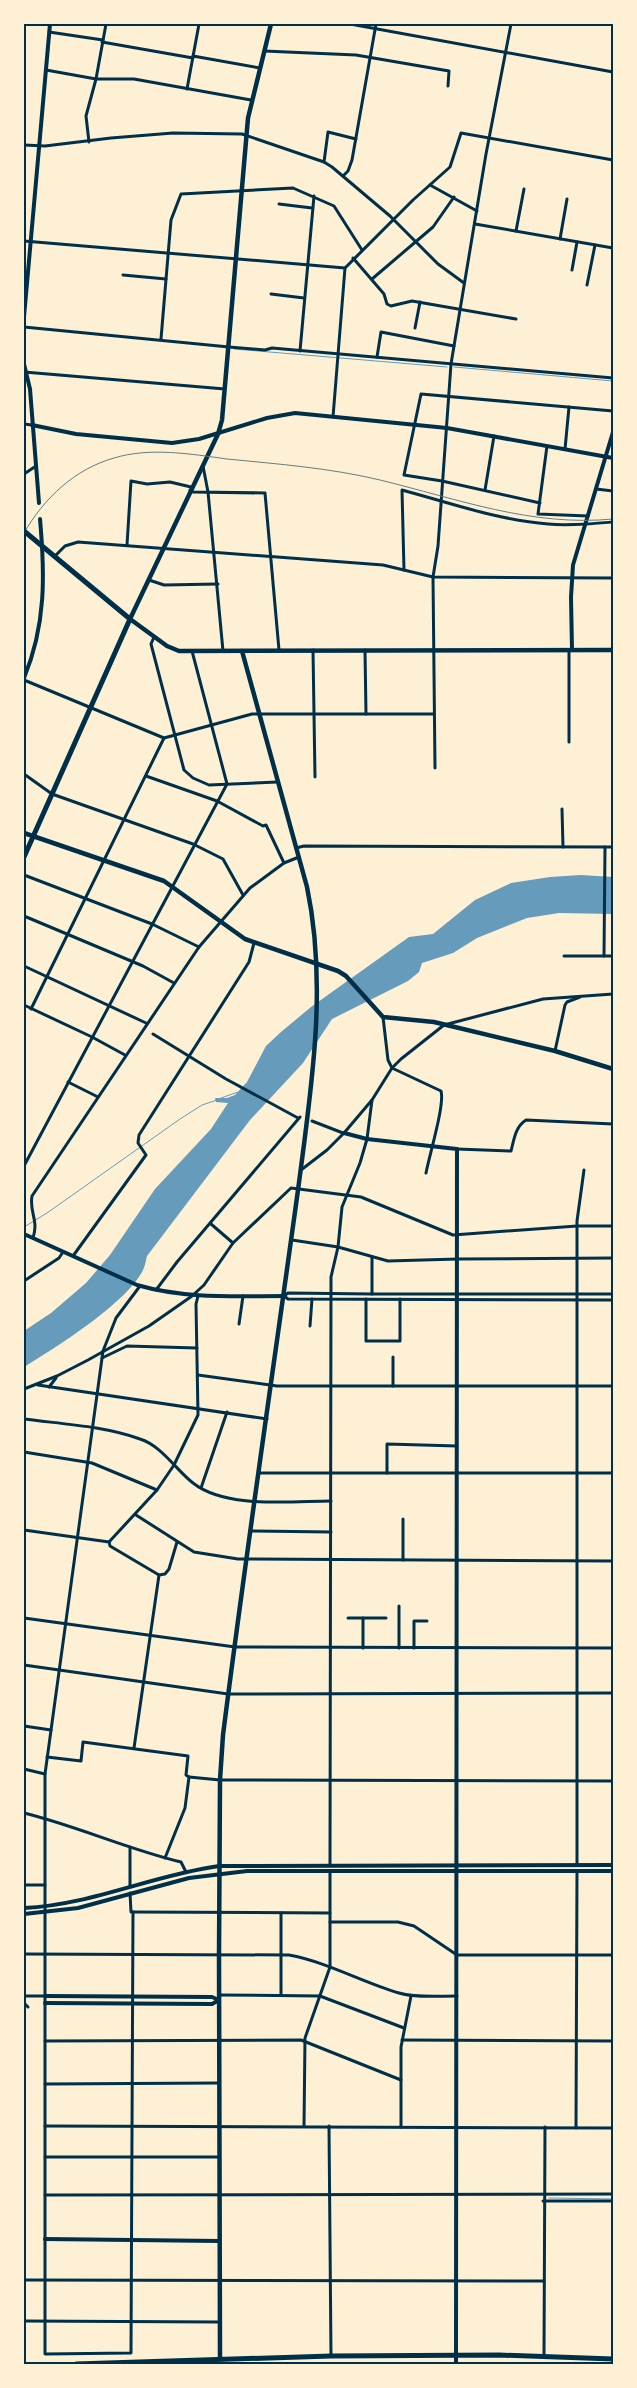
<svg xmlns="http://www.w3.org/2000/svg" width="637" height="2388" font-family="Arial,sans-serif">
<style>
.water{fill:#669bbc}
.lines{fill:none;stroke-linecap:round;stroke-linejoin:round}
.stream{stroke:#669bbc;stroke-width:1}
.minor{stroke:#003049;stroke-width:3}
.tertiary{stroke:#003049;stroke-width:4}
.secondary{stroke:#003049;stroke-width:4.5}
.primary{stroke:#003049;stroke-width:5}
.trunk{stroke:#003049;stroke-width:5}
.rail{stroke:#657d81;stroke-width:1}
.neatline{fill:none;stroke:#003049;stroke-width:2}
</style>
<rect width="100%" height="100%" fill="#fdf0d5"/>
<path class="water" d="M581 875 613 877V914L559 913 527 918 477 938 453 953 422 963 419 972 408 981 332 1019 303 1063 250 1120 147 1256C146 1260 145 1266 143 1270 127 1303 55 1348 24 1367V1331L51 1313 86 1283 110 1255 155 1189 211 1129 228 1103 216 1102 215 1098H227L235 1095 247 1082 266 1046 281 1032 311 1007 409 937 433 934 475 900 511 883 550 877Z"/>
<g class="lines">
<g class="stream">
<polyline points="234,349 447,367"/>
<polyline points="454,367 613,381"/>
<polyline points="221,1098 238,1092"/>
<polyline points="24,1227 47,1213 180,1119 202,1105 217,1100"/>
<polyline points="549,2198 613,2199"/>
</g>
<g class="minor">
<polyline points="350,24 613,72"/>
<polyline points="49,32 103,40"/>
<polyline points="102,42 193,58"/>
<polyline points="264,51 356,55 449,71 448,86"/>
<polyline points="193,56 260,68"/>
<polyline points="46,70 96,79 134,79 251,100"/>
<polyline points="187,89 199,24"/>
<polyline points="89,142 86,116 96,79 106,24"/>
<polyline points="24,145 45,146 111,138 173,133 242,134 324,162 332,167 390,216 438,264 464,283"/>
<polyline points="324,162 328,132 356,139"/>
<polyline points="343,176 348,171 352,160 376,24"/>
<polyline points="430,185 477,211"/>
<polyline points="279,204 312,208"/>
<polyline points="475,224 613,248"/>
<polyline points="516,231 524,189"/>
<polyline points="560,239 567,199"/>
<polyline points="24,241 345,268"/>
<polyline points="353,258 384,294 387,304 391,306 412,301 516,319"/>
<polyline points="572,270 577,242"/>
<polyline points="123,275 166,279"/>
<polyline points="372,279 433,227 454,197"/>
<polyline points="587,285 595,245"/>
<polyline points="271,294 304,298"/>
<polyline points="24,327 229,347 265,350 272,348 613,378"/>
<polyline points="415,328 420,302"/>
<polyline points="161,339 171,220 181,194 293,188 334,206 362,250"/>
<polyline points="300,351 314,196"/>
<polyline points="377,357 381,332 454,346"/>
<polyline points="24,372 225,389"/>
<polyline points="333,417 345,268 413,200 450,167 461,133 613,160"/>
<polyline points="24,424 32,425"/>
<polyline points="547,446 538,514 588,516"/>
<polyline points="565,449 569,407"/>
<polyline points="203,466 208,492 223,651"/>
<polyline points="24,474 36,466"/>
<polyline points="596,489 613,491"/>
<polyline points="190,490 193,492 265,493 279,650"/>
<polyline points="485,490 494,436"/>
<polyline points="540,503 442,481 404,475 421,394 613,411"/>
<polyline points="127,545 131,481 147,484 170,482 191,487"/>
<polyline points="55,556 65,546 78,542 383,565 433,577 613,578"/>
<path d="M404 570 402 490C450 503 498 520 548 524 570 526 591 524 613 522"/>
<polyline points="149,580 164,585 218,584"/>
<polyline points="154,637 151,644 184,770 193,778 209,785 278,782"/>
<polyline points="313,650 315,777"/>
<polyline points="365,650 366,714"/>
<polyline points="24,680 164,738 252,714 433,714"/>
<polyline points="569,742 569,650"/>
<polyline points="435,768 433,577 438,546 451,364 486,154 511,24"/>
<polyline points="24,774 52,794 193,844 223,859 243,895"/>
<polyline points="146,776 217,801 263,826 266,825 284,863"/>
<polyline points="562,809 563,847"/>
<polyline points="296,848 304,846 613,847"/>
<polyline points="24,875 152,924 199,947"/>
<polyline points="24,916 143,966 174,983"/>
<polyline points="564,956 613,956"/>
<polyline points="604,956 605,847"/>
<polyline points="24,966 146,1023"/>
<polyline points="24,1005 92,1037 125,1055"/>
<polyline points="31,1009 164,738"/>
<path d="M383 1017 388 1060 392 1068 441 1091C445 1105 429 1156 426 1173"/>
<polyline points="153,1034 226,1079 298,1118"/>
<polyline points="555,1051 565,1005 567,1002 580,997"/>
<polyline points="68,1082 98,1097"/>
<polyline points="312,1121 343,1133"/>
<path d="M457 1149 511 1151C514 1140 515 1127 526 1120L613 1124"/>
<polyline points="24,1166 227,784 192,651"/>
<polyline points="301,1170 327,1150 344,1133 372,1100 392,1068 401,1059 444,1025 543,999 613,994"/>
<polyline points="211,1224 233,1243"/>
<path d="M33 1238C39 1220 29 1212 32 1196L199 947 250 888 284 863 299 857"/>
<polyline points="292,1240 338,1247 388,1261 458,1259 613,1258"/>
<polyline points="73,1256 146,1155 138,1143 139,1135 249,962 254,943"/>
<polyline points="24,1281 59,1258 63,1252"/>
<polyline points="156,1290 177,1262 300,1117"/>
<polyline points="372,1294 613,1294"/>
<polyline points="284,1296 288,1299 613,1300"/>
<polyline points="284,1296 288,1293 372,1294 372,1257"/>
<polyline points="366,1299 366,1341 400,1341 400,1299"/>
<polyline points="239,1324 243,1296"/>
<polyline points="310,1326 312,1299"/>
<polyline points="393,1357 393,1386"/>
<polyline points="102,1358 127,1346 197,1348"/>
<polyline points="198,1375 277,1386 613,1386"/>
<polyline points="38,1385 267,1419"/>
<polyline points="49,1387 56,1378"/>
<polyline points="24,1389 57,1376 88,1360 149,1326 192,1296 204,1285 233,1243 291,1188 361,1197 453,1235 577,1226 613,1226"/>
<path d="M24 1419C62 1424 104 1426 140 1439 162 1446 176 1470 193 1483 226 1509 291 1501 331 1501"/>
<polyline points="24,1452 92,1463 157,1490"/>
<polyline points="259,1473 613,1473"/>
<polyline points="387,1473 387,1444 457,1446"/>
<polyline points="201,1488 227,1412"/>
<polyline points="136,1515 194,1552 238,1559 613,1561"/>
<polyline points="24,1530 109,1542 110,1546 159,1575 165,1574 169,1569 177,1542"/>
<polyline points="251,1531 331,1532"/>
<polyline points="109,1542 157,1490 174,1465 198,1415 196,1304 198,1296"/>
<polyline points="403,1560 403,1519"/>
<polyline points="24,1618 235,1647 613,1648"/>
<polyline points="348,1618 386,1618"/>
<polyline points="363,1648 363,1618"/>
<polyline points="399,1648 399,1606"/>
<polyline points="414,1648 414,1621 427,1621"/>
<polyline points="24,1665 228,1694 613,1693"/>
<polyline points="24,1726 51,1730"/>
<polyline points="134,1748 159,1575"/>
<polyline points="47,1757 81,1761 83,1742 188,1756 186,1775 189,1777 185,1808 165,1858"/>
<polyline points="24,1769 45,1774"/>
<polyline points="189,1777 220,1780 613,1781"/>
<path d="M24 1813C77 1826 127 1849 181 1862L186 1872"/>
<polyline points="130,1847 130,1887"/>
<polyline points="330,1865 331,1277 338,1247 342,1207 360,1163 367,1139 372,1100"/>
<polyline points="577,1865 577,1221 584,1170"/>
<polyline points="24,1885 45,1885"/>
<polyline points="130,1893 131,1912 133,1912 131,2353 45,2354 45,1774 103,1351 116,1318 140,1286"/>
<polyline points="133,1912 330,1913"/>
<polyline points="330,1922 398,1922 414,1926 457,1955 613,1955"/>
<path d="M24 1954 289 1955C327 1962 362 1982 399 1993 417 1998 438 1996 457 1996"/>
<polyline points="219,1995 320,1996 404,2028"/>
<polyline points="281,1995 281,1913"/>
<polyline points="24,1996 45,1996"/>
<polyline points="24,2003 28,2007"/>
<polyline points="402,2040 613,2041"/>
<polyline points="45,2041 301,2040 401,2080"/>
<polyline points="45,2084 219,2083"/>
<polyline points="45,2126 613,2128"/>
<polyline points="304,2126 305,2038 330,1967 330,1871"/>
<polyline points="329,2126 331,2356"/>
<polyline points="401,2127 401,2047 411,1996"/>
<polyline points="576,2128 577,1871"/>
<polyline points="45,2157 219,2157"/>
<polyline points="45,2195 613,2194"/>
<polyline points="543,2201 613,2201"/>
<polyline points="24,2280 544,2281"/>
<polyline points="24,2321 219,2322"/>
<polyline points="544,2356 545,2127"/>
</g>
<g class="tertiary">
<polyline points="24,317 50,24"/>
<polyline points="24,364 30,389 39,503"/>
<polyline points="32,425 76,434 172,443 199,439 267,418 295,413 447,428 613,458"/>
<polyline points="572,650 571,597 573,565 613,432"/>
<path d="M24 678C46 625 45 575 40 519"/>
<polyline points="344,1133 367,1139 457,1149 456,2364"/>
<path d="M24 1234 137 1285C185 1299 234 1296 284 1296"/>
<path d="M24 1908C91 1905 153 1875 219 1866L613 1865"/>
<polyline points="24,1914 78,1908 189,1878 247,1871 613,1871"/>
<polyline points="45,1996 212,1997 219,2000"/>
<polyline points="45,2003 212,2004 219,2000"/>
<polyline points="45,2239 219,2241"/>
</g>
<g class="secondary">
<polyline points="271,24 248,118 222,420 218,434 130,619 167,646 179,651 613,650"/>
<polyline points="24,833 164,881 245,939 338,971 346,976 383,1017 434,1022 555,1051 613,1069"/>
<path d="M220 2359 219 1955 220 1780 223 1735C246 1553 273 1372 298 1190 311 1090 328 987 307 887L242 651"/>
</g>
<polyline class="primary" points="24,531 130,619 24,857"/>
<polyline class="trunk" points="76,2364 331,2356 499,2355 613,2359"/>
<path class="rail" d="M24 533C44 498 75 469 114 458 150 447 191 454 227 459 278 464 330 468 380 480 458 499 532 527 613 519"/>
</g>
<rect width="637" height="2388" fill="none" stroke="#fdf0d5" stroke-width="50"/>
<rect x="25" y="25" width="587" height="2338" class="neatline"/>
</svg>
